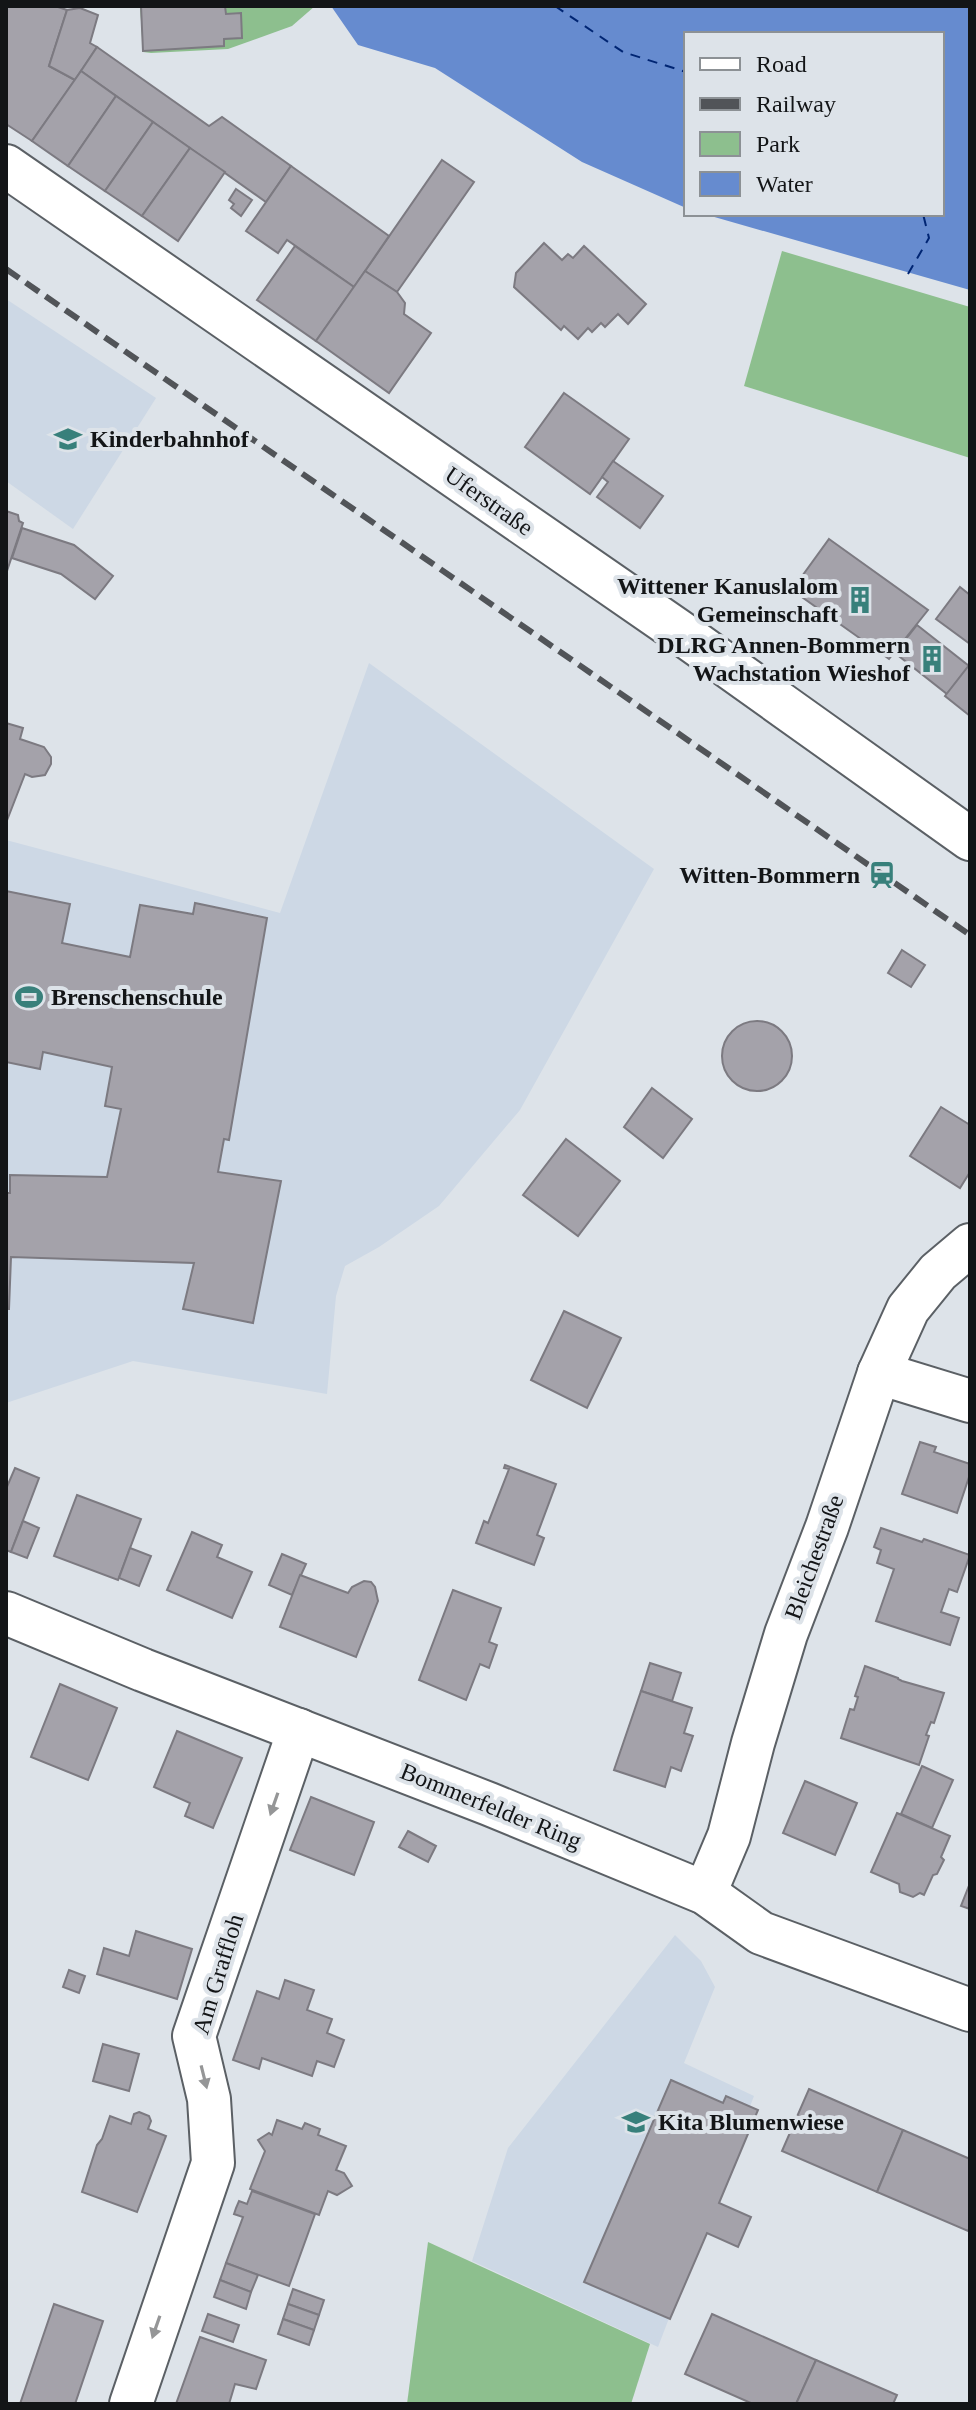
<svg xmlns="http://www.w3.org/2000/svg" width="976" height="2410" font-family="Georgia,serif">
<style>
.built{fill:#cdd8e5}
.green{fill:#8dbf8e}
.water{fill:#668bcf}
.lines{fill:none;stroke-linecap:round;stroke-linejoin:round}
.ferry{stroke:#002573;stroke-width:2;stroke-dasharray:10 8;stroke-linecap:butt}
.building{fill:#a4a2aa;stroke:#7c7a81;stroke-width:2}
.minor-casing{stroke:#5b6065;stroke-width:46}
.minor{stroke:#fff;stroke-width:42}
.rail{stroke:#515458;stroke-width:6;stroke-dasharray:16 8;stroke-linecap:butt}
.oneway{fill:#959697}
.labels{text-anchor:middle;stroke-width:8;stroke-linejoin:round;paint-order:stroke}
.poi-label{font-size:24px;font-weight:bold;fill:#131517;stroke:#dde3e9;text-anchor:start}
.street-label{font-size:24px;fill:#131517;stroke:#dde3e9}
</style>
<rect width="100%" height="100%" fill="#dde3e9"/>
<g class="built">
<polygon points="6,299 156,398 73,529 6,481"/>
<polygon points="369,663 654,869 520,1110 439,1206 379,1247 345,1266 336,1296 327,1394 133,1361 6,1403 6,840 280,913"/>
<polygon points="675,1935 701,1961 715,1987 684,2063 754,2096 658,2347 472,2261 508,2148"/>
</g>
<g class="green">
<polygon points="140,6 315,6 292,26 228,49 151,53 143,52"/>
<polygon points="782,251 970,307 970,458 744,386"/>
<polygon points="428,2242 650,2344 631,2404 407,2404"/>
</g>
<polygon class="water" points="331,6 970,6 970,290 704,214 942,214 942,34 686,34 686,208 582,162 435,68 358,45"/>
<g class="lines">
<g class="ferry">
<polyline points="555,6 623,52 686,72"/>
<polyline points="908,274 929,238 923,214"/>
</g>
</g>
<g class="building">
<polygon points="6,6 55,6 67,10 49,66 75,80 32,141 6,124"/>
<polygon points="141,6 225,6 226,14 241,13 242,38 224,39 224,46 143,51"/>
<polygon points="80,8 98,15 90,43 97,47 75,80 49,66 67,10"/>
<polygon points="97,47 209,126 222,117 291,166 266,202 81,71"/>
<polygon points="81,71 116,96 68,166 32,141"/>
<polygon points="116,96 153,122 105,191 68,166"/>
<polygon points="153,122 190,148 142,216 105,191"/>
<polygon points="190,148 225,172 178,241 142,216"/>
<polygon points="442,160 474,182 397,292 365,271"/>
<polygon points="291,166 389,236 354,287 287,240 278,253 246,231"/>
<polygon points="236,189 252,200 241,216 231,208 234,204 229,200"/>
<polygon points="544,243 562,260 568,254 573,258 584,246 646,304 628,324 618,314 605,327 601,323 592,332 588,328 578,339 564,326 561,330 514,287 516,273"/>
<polygon points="295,246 354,287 316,341 257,300"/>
<polygon points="365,271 397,292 405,303 404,314 431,333 389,393 316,341"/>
<polygon points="564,393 629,439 590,494 525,447"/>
<polygon points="613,461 663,496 640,528 597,497 608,482 602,477"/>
<polygon points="6,511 18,515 19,521 23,523 6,574"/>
<polygon points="22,528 74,545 113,576 95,599 61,574 12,558"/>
<polygon points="829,539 928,610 889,659 792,590"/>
<polygon points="960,587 970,595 970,644 936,619"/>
<polygon points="917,625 969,666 947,694 895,653"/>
<polygon points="970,664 970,716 945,696"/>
<polygon points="6,723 23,728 20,739 44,747 51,757 51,764 45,775 32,777 25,774 6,823"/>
<polygon points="6,891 70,904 62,943 130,957 140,905 193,914 195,903 267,918 229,1140 224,1139 218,1172 281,1181 253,1323 183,1309 194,1263 11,1257 9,1309 6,1309 6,1193 10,1193 10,1175 107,1177 121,1109 105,1106 112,1067 43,1052 40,1069 6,1062"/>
<polygon points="902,950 925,965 911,987 888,973"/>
<circle cx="757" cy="1056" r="35"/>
<polygon points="652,1088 692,1119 663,1158 624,1127"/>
<polygon points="941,1107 970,1125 970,1172 960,1188 910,1156"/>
<polygon points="566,1139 620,1181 578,1236 523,1195"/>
<polygon points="564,1311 621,1338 587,1408 531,1380"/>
<polygon points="920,1442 936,1447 934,1452 970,1464 970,1474 957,1513 902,1494"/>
<polygon points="505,1465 556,1484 537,1535 544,1538 534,1565 476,1543 484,1521 488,1523 509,1469 504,1468"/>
<polygon points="15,1468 39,1478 11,1552 6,1550 6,1489"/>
<polygon points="77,1495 141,1519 118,1580 54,1556"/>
<polygon points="23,1521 39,1528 27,1558 11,1552"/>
<polygon points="881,1528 922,1542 924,1539 970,1555 957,1592 949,1589 941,1612 959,1618 950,1645 876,1621 894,1569 877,1563 881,1550 874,1547"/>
<polygon points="192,1532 222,1545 217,1557 252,1572 232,1618 167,1590"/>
<polygon points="130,1548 151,1556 139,1586 119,1578"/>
<polygon points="282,1554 306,1564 292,1595 269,1585"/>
<polygon points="300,1575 348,1593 352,1587 364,1581 371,1582 375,1587 378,1601 356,1657 280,1627"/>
<polygon points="453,1590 501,1608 489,1642 497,1645 489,1668 480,1664 466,1700 419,1680"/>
<polygon points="650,1663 681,1673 672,1701 641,1691"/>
<polygon points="865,1666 898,1678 898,1679 902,1681 944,1693 934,1723 931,1722 926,1735 929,1736 919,1765 841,1738 850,1709 854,1710 858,1697 855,1696"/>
<polygon points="60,1684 117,1708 88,1780 31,1757"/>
<polygon points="641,1691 692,1708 684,1733 693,1736 681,1771 671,1767 665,1787 614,1770"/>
<polygon points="177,1731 242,1758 213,1828 185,1816 190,1803 154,1787"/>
<polygon points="922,1766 953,1780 932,1828 901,1814"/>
<polygon points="805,1781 857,1803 835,1855 783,1833"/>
<polygon points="311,1797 374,1822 354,1875 290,1850"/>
<polygon points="897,1813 950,1836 941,1857 944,1860 937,1874 933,1875 924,1895 920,1893 913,1897 900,1892 899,1884 871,1872"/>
<polygon points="408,1831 436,1846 428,1862 399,1847"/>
<polygon points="970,1883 970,1909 961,1906"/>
<polygon points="136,1931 192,1949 177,1999 97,1974 104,1948 129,1956"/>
<polygon points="69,1970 85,1976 79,1993 63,1987"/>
<polygon points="285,1980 314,1990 307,2010 332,2019 327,2033 344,2040 334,2067 317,2061 312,2076 262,2058 259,2069 233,2060 257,1991 279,1999"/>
<polygon points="103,2044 139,2054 129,2091 93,2081"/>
<polygon points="671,2080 723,2103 726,2096 758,2110 719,2203 751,2217 738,2247 707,2233 670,2319 584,2282"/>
<polygon points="809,2089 903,2130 877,2192 782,2151"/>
<polygon points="139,2112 149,2116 151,2121 148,2129 166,2136 137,2212 82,2192 97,2145 102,2139 110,2116 131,2124 134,2114"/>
<polygon points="277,2120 302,2129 305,2123 320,2129 318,2135 346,2146 336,2170 344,2173 352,2186 337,2195 328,2191 319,2215 250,2189 265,2151 258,2140 269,2133 272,2135"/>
<polygon points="903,2130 970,2159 970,2226 968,2231 877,2192"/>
<polygon points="252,2191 315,2214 289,2286 226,2263 243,2217 234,2214 236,2208 239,2201 247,2204"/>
<polygon points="226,2263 258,2275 251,2292 220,2280"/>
<polygon points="220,2280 251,2292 246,2309 214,2297"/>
<polygon points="293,2289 324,2300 319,2315 288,2304"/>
<polygon points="54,2304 103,2321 75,2404 20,2404"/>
<polygon points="288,2304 319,2315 314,2330 283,2319"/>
<polygon points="208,2314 239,2325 233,2342 202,2331"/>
<polygon points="712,2314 816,2360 796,2404 753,2404 685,2374"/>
<polygon points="283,2319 314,2330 309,2345 278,2334"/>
<polygon points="200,2337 266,2360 256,2389 235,2384 229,2404 176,2404"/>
<polygon points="816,2360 897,2395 893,2404 796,2404"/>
</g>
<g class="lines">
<g class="minor-casing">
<g id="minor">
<polyline points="6,166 677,630 970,839"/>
<polyline points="879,1373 970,1401"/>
<polyline points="6,1613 143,1670 489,1804 705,1893 761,1933 970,2010"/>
<polyline points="705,1893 729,1836 753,1743 786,1634 827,1527 879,1373 908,1309 938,1272 970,1245"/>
<polyline points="131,2404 213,2163 209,2099 194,2036 299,1730"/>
</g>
</g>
<use href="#minor" class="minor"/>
<polyline class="rail" points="6,269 970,935"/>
</g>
<defs><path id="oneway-solid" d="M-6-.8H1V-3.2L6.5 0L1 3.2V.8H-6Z" transform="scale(2)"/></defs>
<g class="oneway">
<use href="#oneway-solid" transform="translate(274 1804) rotate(109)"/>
<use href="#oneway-solid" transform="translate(204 2077) rotate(76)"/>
<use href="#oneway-solid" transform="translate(156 2327) rotate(109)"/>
</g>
<defs>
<g id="school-bare" transform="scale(2.16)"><path d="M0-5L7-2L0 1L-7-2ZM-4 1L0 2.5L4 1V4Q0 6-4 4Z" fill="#38807b" stroke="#dde3e9" stroke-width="2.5" paint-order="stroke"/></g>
<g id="building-bare" transform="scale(2.16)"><path d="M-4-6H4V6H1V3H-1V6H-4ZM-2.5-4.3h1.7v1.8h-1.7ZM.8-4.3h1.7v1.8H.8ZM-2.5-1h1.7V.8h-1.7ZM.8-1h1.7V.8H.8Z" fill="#38807b" stroke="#dde3e9" stroke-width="2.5" paint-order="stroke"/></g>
<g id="station-bare" transform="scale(2.16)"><path d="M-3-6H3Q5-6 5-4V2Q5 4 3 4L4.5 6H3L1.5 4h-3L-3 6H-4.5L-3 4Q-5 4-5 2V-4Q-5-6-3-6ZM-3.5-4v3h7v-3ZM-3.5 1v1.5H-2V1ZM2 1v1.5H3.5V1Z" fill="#38807b" stroke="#dde3e9" stroke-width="2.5" paint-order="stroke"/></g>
<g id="stadium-bare" transform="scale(2.16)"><path d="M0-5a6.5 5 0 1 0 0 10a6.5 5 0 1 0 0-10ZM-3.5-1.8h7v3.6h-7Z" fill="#38807b" stroke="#dde3e9" stroke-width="2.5" paint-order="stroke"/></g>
</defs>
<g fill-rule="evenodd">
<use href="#school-bare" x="68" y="439"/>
<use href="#building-bare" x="860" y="600"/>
<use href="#building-bare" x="932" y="659"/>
<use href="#station-bare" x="882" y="875"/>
<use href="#stadium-bare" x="29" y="997"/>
<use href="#school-bare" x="636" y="2122"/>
</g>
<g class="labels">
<g class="poi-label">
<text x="90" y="447">Kinderbahnhof</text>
<text x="838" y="594" text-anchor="end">Wittener Kanuslalom<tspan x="838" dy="28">Gemeinschaft</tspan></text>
<text x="910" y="653" text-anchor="end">DLRG Annen-Bommern<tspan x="910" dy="28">Wachstation Wieshof</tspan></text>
<text x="860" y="883" text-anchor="end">Witten-Bommern</text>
<text x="51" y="1005">Brenschenschule</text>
<text x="658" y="2130">Kita Blumenwiese</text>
</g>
<g class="street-label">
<text transform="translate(489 501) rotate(35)" y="8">Uferstraße</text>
<text transform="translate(814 1557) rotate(-70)" y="8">Bleichestraße</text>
<text transform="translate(491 1806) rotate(22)" y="8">Bommerfelder Ring</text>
<text transform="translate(218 1974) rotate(-73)" y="8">Am Graffloh</text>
</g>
</g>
<rect width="976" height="2410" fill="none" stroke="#131517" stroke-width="16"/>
<rect x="684" y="32" width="260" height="184" fill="#dde3e9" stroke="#8c9195" stroke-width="2"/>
<rect x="700" y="58" width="40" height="12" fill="#ffffff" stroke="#8c9195" stroke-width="2"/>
<text x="756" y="72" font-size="24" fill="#131517">Road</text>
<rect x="700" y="98" width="40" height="12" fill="#515458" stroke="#8c9195" stroke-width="2"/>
<text x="756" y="112" font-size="24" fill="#131517">Railway</text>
<rect x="700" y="132" width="40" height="24" fill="#8dbf8e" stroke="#8c9195" stroke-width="2"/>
<text x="756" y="152" font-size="24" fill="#131517">Park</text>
<rect x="700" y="172" width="40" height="24" fill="#668bcf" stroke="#8c9195" stroke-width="2"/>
<text x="756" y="192" font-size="24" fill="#131517">Water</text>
</svg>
